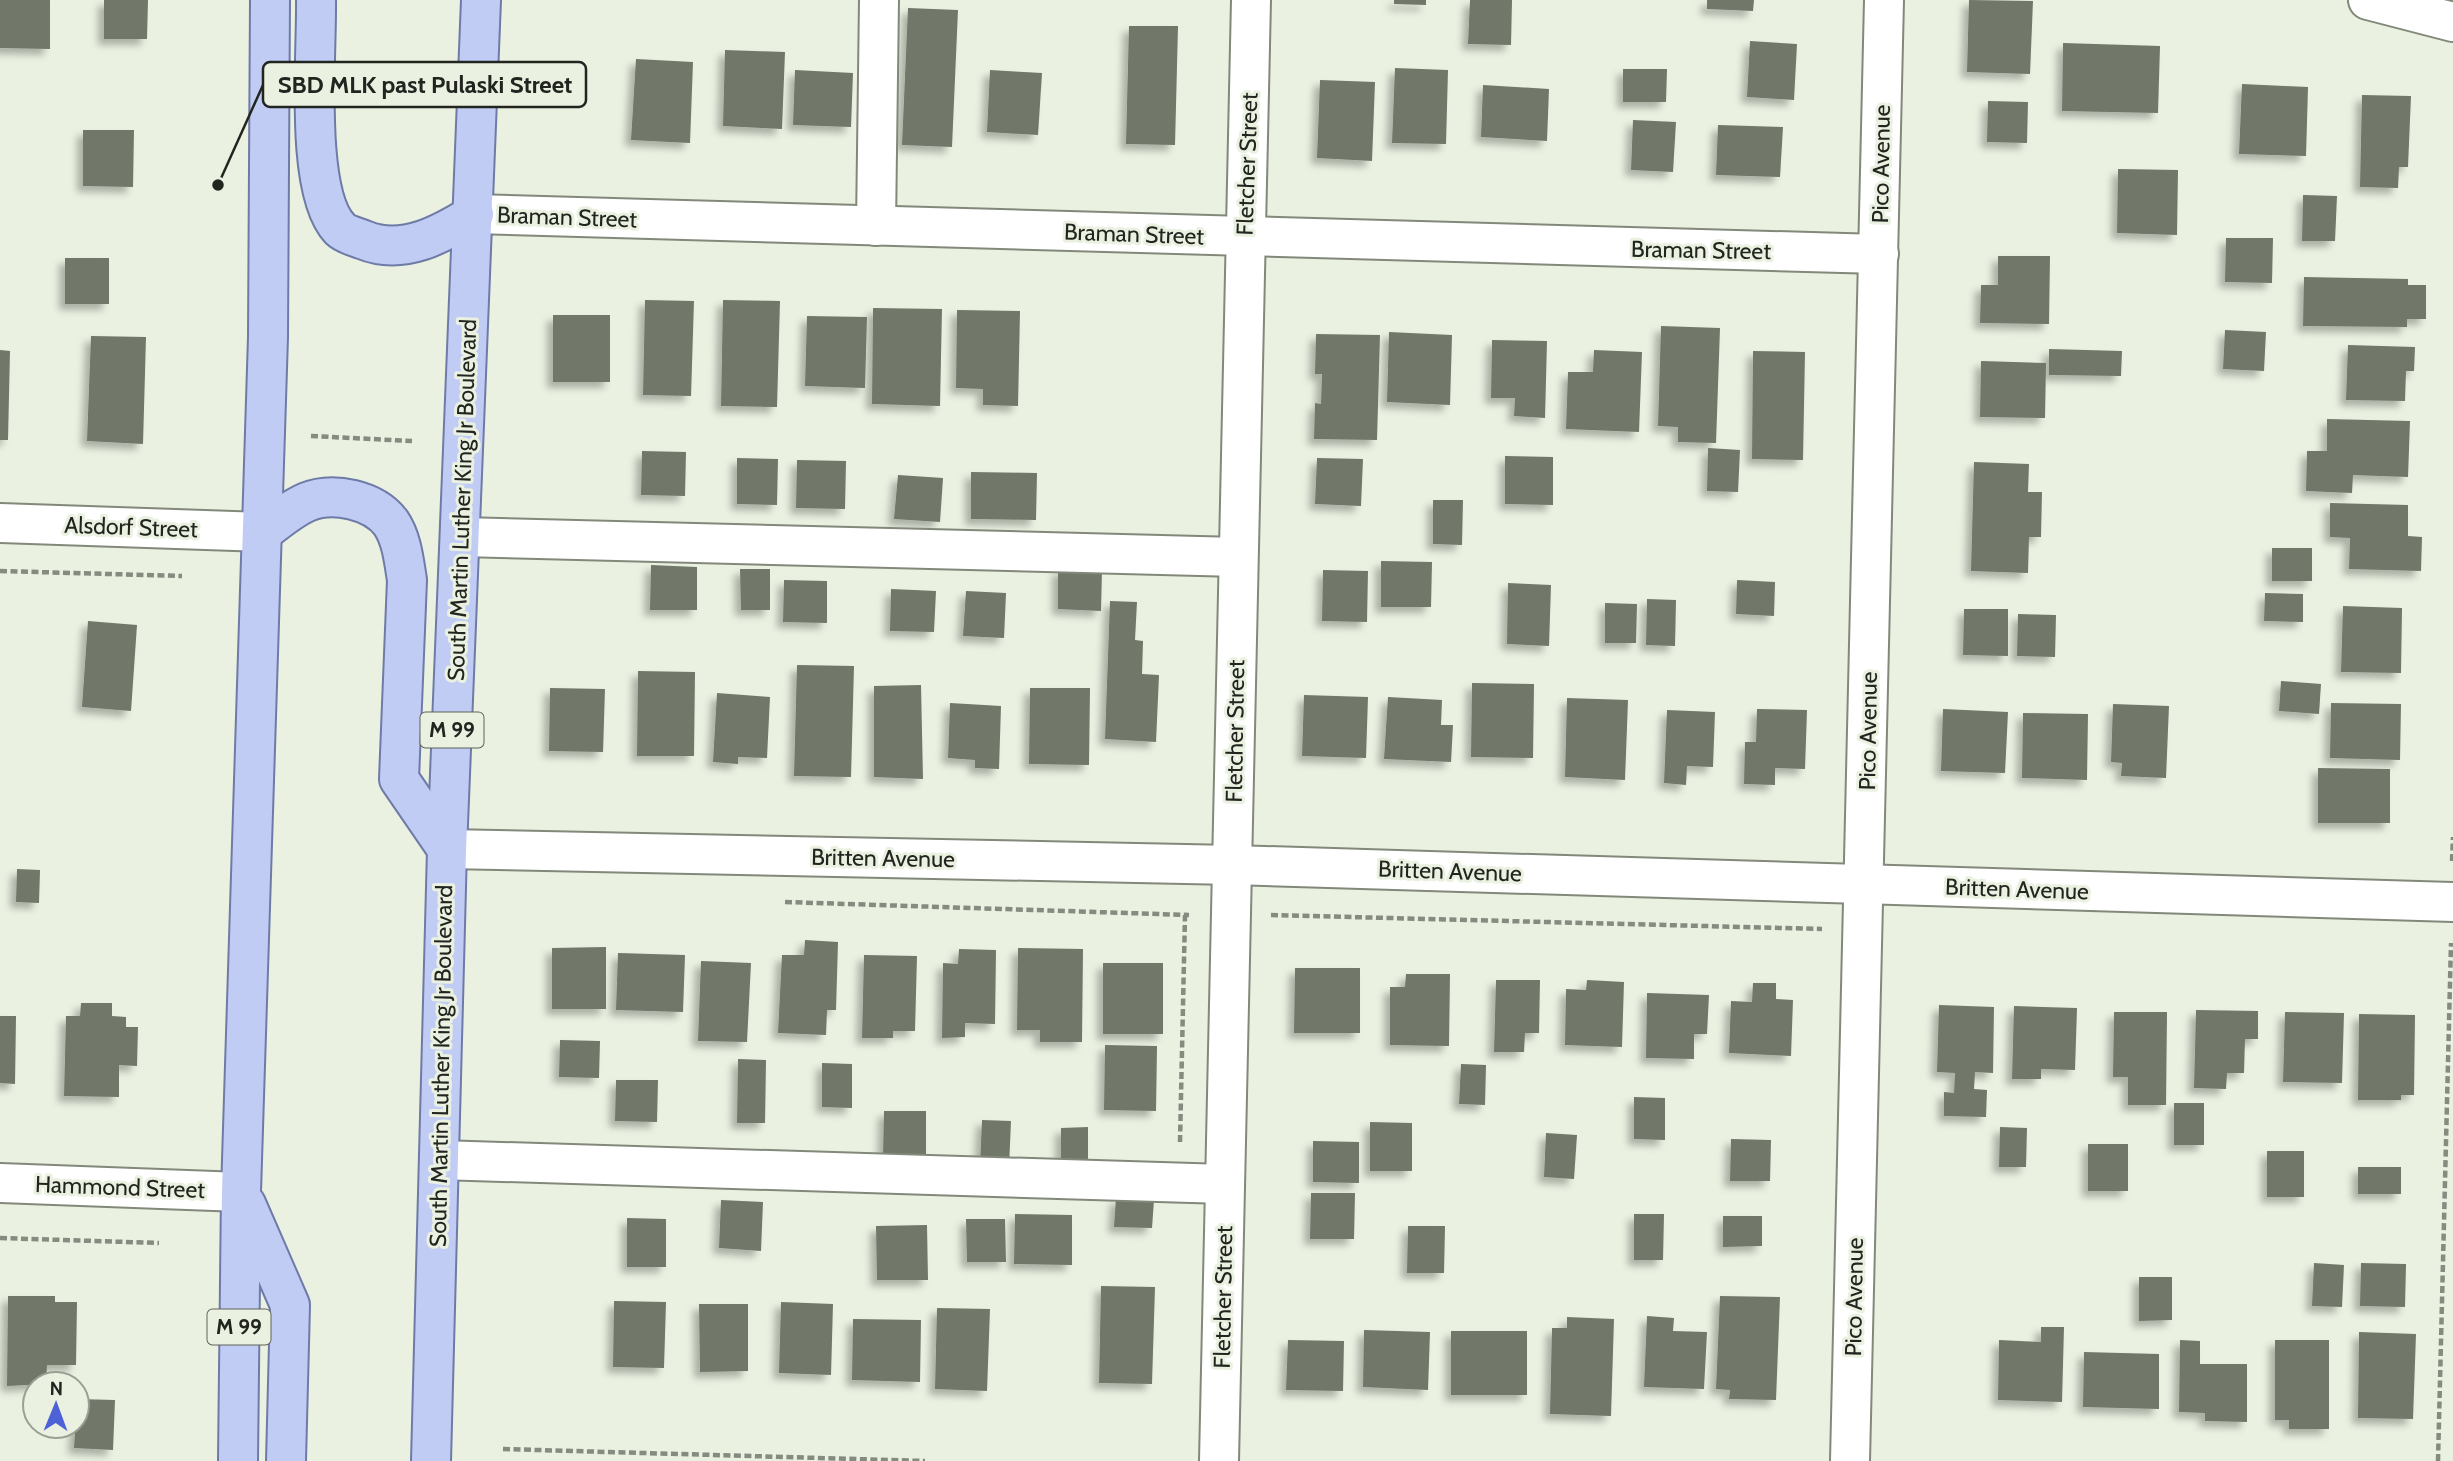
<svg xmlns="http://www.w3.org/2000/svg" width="2453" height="1461" font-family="Cabin,sans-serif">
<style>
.building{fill:#717769;filter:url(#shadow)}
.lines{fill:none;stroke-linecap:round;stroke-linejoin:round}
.minor-casing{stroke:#82887a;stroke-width:42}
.major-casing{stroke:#6e7ba6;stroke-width:42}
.path{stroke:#868b80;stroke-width:4.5;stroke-dasharray:7 3.5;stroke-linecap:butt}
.minor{stroke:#fff;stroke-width:38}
.major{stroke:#c1ccf5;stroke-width:38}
.labels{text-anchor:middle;stroke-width:6;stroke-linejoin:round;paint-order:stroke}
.shield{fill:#eaf1e1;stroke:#5e6259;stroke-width:2}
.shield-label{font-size:21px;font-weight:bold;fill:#22251f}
.street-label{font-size:23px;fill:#22251f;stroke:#eaf1e1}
.leader{fill:none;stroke:#22251f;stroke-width:2.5}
.callout-dot{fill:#22251f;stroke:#eaf1e1;stroke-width:2.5}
.callout{fill:#eaf1e1;stroke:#22251f;stroke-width:2.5}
.callout-label{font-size:24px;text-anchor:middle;font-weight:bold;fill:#22251f}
</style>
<defs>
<filter id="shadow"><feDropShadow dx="-6" dy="6" stdDeviation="3.5" flood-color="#0004"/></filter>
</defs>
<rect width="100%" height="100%" fill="#eaf1e1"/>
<g class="building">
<polygon points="0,0 50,0 50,49 0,48"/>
<polygon points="104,0 148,0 147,39 104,39"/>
<polygon points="1394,0 1426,0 1426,5 1394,4"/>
<polygon points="1470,0 1512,0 1511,45 1468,44"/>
<polygon points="1707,0 1754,0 1753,11 1707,9"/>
<polygon points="1969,0 2033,1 2030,74 1967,72"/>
<polygon points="908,8 958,10 952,147 902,145"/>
<polygon points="1129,26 1178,26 1175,145 1126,144"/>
<polygon points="1750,41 1797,44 1794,100 1747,97"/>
<polygon points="2063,43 2160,46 2158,113 2062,111"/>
<polygon points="725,50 785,52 782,129 723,126"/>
<polygon points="636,59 693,62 690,143 631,140"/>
<polygon points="1395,68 1448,70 1446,144 1392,143"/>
<polygon points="1623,69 1667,69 1666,102 1623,102"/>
<polygon points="795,70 853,73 851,127 793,125"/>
<polygon points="990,70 1042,73 1038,135 987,132"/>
<polygon points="1320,80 1375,82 1372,161 1317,158"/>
<polygon points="2242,84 2308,87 2306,156 2239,154"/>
<polygon points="1483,85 1549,89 1547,141 1481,137"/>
<polygon points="2362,95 2411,96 2408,167 2399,167 2398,188 2360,187"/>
<polygon points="1988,101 2028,102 2027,143 1987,142"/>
<polygon points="1633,120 1676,122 1673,172 1631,170"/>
<polygon points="1718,125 1783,127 1780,177 1716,175"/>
<polygon points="83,130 134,130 133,187 83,186"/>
<polygon points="2118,169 2178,170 2177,235 2117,233"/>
<polygon points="2303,195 2337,196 2335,241 2302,241"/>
<polygon points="2226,238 2273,238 2272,283 2225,282"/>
<polygon points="1998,256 2050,256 2049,324 1980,323 1981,285 1998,285"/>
<rect x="65" y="258" width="44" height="46"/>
<polygon points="2304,277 2408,279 2408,285 2426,285 2426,319 2407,319 2407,327 2303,326"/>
<polygon points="645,300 694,301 691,396 643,395"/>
<polygon points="723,300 780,301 777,407 721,406"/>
<polygon points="873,308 942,309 940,406 872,404"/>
<polygon points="957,310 1020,311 1018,406 983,405 983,389 956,388"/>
<rect x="553" y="315" width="57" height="67"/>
<polygon points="807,316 867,317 865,388 805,386"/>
<polygon points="1661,326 1720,328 1716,443 1678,442 1678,427 1658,426"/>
<polygon points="2225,330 2266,332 2264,371 2223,369"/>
<polygon points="1389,332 1452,335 1450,405 1387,402"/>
<polygon points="1316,334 1380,335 1377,440 1314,439 1315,403 1321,404 1322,374 1315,374"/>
<polygon points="91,336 146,337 143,444 87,441"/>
<polygon points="1492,340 1547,341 1545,418 1514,416 1515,398 1491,398"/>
<polygon points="2348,345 2415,347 2414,371 2406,371 2405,401 2346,400"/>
<polygon points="2049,349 2122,351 2121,376 2049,375"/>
<polygon points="0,350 10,351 8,440 0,440"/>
<polygon points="1594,350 1642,352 1639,432 1566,429 1568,372 1593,372"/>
<polygon points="1753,351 1805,352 1803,460 1752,459"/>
<polygon points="1981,361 2046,363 2045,418 1980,417"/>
<polygon points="2327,419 2410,421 2408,477 2353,475 2352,493 2306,491 2307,451 2327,451"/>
<polygon points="1708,448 1740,450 1738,492 1707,491"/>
<polygon points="642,451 686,452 685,496 641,495"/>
<polygon points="1505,456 1553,457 1553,505 1505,504"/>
<polygon points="737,458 778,459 777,505 737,504"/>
<polygon points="1317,458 1363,459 1361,506 1315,504"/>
<polygon points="797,460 846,461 845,509 796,508"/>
<polygon points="1974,462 2029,464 2028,492 2042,492 2041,537 2029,537 2028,573 1971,571"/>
<polygon points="971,472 1037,473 1036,520 971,519"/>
<polygon points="898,475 943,478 940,522 894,519"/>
<polygon points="1433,500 1463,500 1462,545 1433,544"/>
<polygon points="2330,503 2408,505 2408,536 2422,537 2421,571 2349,569 2350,538 2330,537"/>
<rect x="2272" y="548" width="40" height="33"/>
<polygon points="1381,561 1432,562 1431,607 1381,607"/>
<polygon points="651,565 697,567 697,610 650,610"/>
<polygon points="740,569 770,569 770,610 741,610"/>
<polygon points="1058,569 1102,570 1101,611 1058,609"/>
<polygon points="1323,570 1368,571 1367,622 1322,621"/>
<polygon points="784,580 827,581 827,623 783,622"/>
<polygon points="1737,580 1775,582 1774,616 1736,614"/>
<polygon points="1508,583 1551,585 1549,646 1507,644"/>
<polygon points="891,589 936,591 934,632 890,631"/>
<polygon points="966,591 1006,593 1004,638 963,636"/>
<polygon points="2265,593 2303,594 2303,622 2264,621"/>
<polygon points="1647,599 1676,600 1675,646 1646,645"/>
<polygon points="1110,601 1137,602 1135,640 1143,641 1142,674 1159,675 1156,742 1105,739"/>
<polygon points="1605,603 1637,604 1636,643 1605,643"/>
<polygon points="2343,606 2402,608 2401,673 2341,672"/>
<polygon points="1964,609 2008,609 2008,656 1963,655"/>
<polygon points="2018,614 2056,615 2055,657 2017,656"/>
<polygon points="88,621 137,625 131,711 82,707"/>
<polygon points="797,665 854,666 851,777 794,776"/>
<polygon points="638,671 695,672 694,756 637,756"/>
<polygon points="2281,681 2321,684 2319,714 2279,711"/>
<polygon points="1472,683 1534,684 1533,758 1471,757"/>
<polygon points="921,685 923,779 874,777 874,686"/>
<polygon points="550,688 605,689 603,752 549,751"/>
<polygon points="1030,688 1090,688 1089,765 1029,764"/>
<polygon points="717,693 770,697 767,758 738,757 738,764 713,762"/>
<polygon points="1304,695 1368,697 1366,758 1302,756"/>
<polygon points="1388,697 1442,700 1441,725 1453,725 1451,762 1384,759"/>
<polygon points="1567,698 1628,700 1625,780 1565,777"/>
<polygon points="950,703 1001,706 999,769 975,768 975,760 948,758"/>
<polygon points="2331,703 2401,704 2400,760 2330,758"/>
<polygon points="2113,704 2169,706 2166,778 2121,776 2122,763 2111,762"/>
<polygon points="1757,709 1807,710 1805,769 1775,768 1775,785 1744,784 1745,742 1756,742"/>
<polygon points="1943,709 2008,712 2005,773 1941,771"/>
<polygon points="1667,710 1715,712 1713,767 1687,766 1686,785 1664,783"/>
<polygon points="2023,713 2088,714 2087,780 2022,778"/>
<polygon points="2318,768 2390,769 2390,823 2318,823"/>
<polygon points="17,869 40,870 39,903 16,902"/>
<polygon points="805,940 838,942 836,1010 827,1010 826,1035 778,1033 782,955 804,955"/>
<polygon points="606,947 606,1009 552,1009 552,948"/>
<polygon points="1018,948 1083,949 1082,1042 1040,1042 1040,1030 1017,1030"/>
<polygon points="959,949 996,950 995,1024 965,1023 965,1037 942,1038 943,963 958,964"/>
<polygon points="618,953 685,955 683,1012 616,1010"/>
<polygon points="864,955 917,956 915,1031 893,1031 893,1038 862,1038"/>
<polygon points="701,961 751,963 747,1042 698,1041"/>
<rect x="1103" y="963" width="60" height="71"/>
<polygon points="1295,968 1360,968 1360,1033 1294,1033"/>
<polygon points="1406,974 1450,974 1449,1046 1390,1045 1390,987 1405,987"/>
<polygon points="1496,980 1540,980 1539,1033 1525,1033 1524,1052 1494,1052"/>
<polygon points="1587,980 1624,982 1622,1047 1565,1045 1566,989 1586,990"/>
<polygon points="1753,983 1776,983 1776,999 1793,1000 1791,1056 1729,1053 1731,1001 1752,1002"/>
<polygon points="1647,993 1709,995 1707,1034 1694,1034 1694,1059 1646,1058"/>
<polygon points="81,1003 112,1003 112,1016 126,1017 126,1027 138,1027 137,1066 119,1065 119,1097 64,1096 66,1016 80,1016"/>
<polygon points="1939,1005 1994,1007 1993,1073 1975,1072 1974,1089 1987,1090 1986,1117 1944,1116 1944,1092 1954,1093 1955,1073 1937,1072"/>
<polygon points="2014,1006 2077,1008 2075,1070 2041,1069 2041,1079 2012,1079"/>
<polygon points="2196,1010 2258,1011 2258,1039 2245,1039 2244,1073 2227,1073 2226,1089 2194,1088"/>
<polygon points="2114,1012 2167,1012 2166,1105 2128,1105 2128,1077 2113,1077"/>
<polygon points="2285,1012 2344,1013 2342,1083 2283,1082"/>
<polygon points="2359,1014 2415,1015 2414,1095 2401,1095 2401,1100 2358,1100"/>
<polygon points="0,1016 16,1016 15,1084 0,1083"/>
<polygon points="560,1040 600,1041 599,1078 559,1077"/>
<polygon points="1105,1045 1157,1046 1156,1111 1104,1110"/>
<polygon points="738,1059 766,1060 765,1123 737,1123"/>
<polygon points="822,1063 852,1064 852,1108 822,1107"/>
<polygon points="1461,1064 1486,1065 1485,1105 1459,1104"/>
<polygon points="616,1080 658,1080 657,1122 615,1121"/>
<polygon points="1634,1097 1665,1098 1665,1140 1634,1139"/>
<rect x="2174" y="1103" width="30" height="42"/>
<polygon points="884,1111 926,1111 926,1156 883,1156"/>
<polygon points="982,1120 1011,1121 1009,1167 980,1166"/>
<polygon points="1370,1122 1412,1123 1412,1171 1370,1171"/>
<polygon points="1088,1127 1088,1169 1061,1170 1061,1128"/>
<polygon points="2000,1127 2027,1128 2026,1167 1999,1167"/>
<polygon points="1546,1133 1577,1135 1574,1179 1544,1177"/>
<polygon points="1731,1139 1771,1140 1770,1181 1730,1181"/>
<polygon points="1313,1141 1359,1142 1359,1183 1313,1182"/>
<rect x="2088" y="1144" width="40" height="47"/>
<rect x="2267" y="1151" width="37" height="46"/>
<rect x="2358" y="1167" width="43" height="27"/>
<polygon points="1311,1193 1355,1193 1354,1239 1310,1239"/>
<polygon points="1116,1198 1154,1200 1152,1228 1114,1227"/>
<polygon points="721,1200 763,1202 761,1251 719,1248"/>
<polygon points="1015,1214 1072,1215 1072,1265 1014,1264"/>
<polygon points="1634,1214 1664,1214 1663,1260 1634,1260"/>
<polygon points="1723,1216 1762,1216 1762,1246 1723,1247"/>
<polygon points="627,1218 666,1219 666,1267 627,1267"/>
<polygon points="966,1219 1005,1219 1006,1262 967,1262"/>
<polygon points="927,1225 928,1280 877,1280 876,1226"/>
<polygon points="1408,1226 1445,1226 1444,1273 1407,1273"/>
<polygon points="2314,1263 2344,1265 2342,1307 2312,1306"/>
<polygon points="2361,1263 2406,1264 2405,1307 2360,1306"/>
<polygon points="2139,1277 2172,1277 2172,1320 2139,1321"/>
<polygon points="1101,1286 1155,1287 1152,1384 1099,1383"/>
<polygon points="8,1296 55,1296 55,1302 77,1302 76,1365 47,1365 46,1384 7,1386"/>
<polygon points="1720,1296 1780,1297 1776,1400 1729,1399 1730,1390 1716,1389"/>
<polygon points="614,1301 666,1302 664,1368 613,1367"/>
<polygon points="781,1302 833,1304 831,1375 779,1373"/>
<polygon points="699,1304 748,1304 748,1371 700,1372"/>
<polygon points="937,1308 990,1309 987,1391 935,1389"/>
<polygon points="1647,1316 1674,1318 1673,1331 1707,1332 1704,1389 1644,1387"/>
<polygon points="1567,1317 1614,1319 1611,1416 1550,1414 1552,1328 1567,1328"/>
<polygon points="853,1319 921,1320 920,1382 852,1380"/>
<polygon points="2041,1327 2064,1327 2062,1402 1998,1400 1999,1340 2041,1342"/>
<polygon points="1364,1330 1430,1332 1428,1390 1363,1387"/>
<rect x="1451" y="1331" width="76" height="64"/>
<polygon points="2359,1332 2416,1334 2413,1419 2358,1418"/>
<polygon points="1288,1340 1344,1341 1343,1391 1286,1390"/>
<polygon points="2180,1340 2200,1341 2200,1364 2247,1364 2247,1422 2205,1421 2205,1413 2179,1412"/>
<polygon points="2275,1340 2329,1340 2329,1429 2289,1429 2289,1420 2275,1420"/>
<polygon points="2084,1352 2159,1354 2159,1409 2083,1407"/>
<polygon points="77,1399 115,1400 113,1450 74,1448"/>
</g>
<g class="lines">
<g class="minor-casing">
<g id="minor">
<polyline points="2368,0 2453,22"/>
<polyline points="474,214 1879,254"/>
<polyline points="876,226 879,0"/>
<polyline points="0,523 263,532"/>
<polyline points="461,537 1238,557"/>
<polyline points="447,849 1233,865 2453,902"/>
<polyline points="439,1160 1225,1184"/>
<polyline points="0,1183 241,1192"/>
<polyline points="1219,1461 1251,0"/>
<polyline points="1850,1461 1884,0"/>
</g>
</g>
<g class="major-casing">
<g id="major">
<path d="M316 0C317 54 304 192 340 229 346 235 357 237 364 240 403 256 442 234 474 214"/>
<path d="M263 532C277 521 291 509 307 502 333 491 374 500 391 523 402 539 404 562 407 580L399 779 447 849"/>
<polyline points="246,1204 290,1305 286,1461"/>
<polyline points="238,1461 241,1192 268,337 270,0"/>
<polyline points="431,1461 447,849 481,0"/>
</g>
</g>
<g class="path">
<polyline points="311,436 412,441"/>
<polyline points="0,571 182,576"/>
<polyline points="2452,861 2453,837"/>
<polyline points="785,902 1189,915"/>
<polyline points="1271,915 1822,929"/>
<polyline points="1180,1142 1185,915"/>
<polyline points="0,1238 159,1243"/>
<polyline points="503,1449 925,1461"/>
<polyline points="2438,1461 2451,943"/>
</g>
<use href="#minor" class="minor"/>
<use href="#major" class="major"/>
</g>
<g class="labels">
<g class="shield">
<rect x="420.5" y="712.5" width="63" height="35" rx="5"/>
<rect x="207.5" y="1309.5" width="63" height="35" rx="5"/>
</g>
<g class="shield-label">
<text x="452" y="737">M 99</text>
<text x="239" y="1334">M 99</text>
</g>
<g class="street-label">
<text transform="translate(1247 164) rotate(-88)" y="8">Fletcher Street</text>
<text transform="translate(1881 164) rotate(-89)" y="8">Pico Avenue</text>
<text transform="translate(567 217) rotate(2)" y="8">Braman Street</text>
<text transform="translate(1134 234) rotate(2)" y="8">Braman Street</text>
<text transform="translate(1701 250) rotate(1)" y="8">Braman Street</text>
<text transform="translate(462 500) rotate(-88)" y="8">South Martin Luther King Jr Boulevard</text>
<text transform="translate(131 527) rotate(2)" y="8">Alsdorf Street</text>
<text transform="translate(1235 731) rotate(-89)" y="8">Fletcher Street</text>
<text transform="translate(1868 731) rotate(-89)" y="8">Pico Avenue</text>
<text transform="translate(883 858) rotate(1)" y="8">Britten Avenue</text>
<text transform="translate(1450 871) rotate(2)" y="8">Britten Avenue</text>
<text transform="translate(2017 889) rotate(2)" y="8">Britten Avenue</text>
<text transform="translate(441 1066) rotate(-89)" y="8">South Martin Luther King Jr Boulevard</text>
<text transform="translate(120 1187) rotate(2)" y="8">Hammond Street</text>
<text transform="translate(1223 1297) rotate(-89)" y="8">Fletcher Street</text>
<text transform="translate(1854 1297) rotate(-89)" y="8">Pico Avenue</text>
</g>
</g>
<path class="leader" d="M218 185L263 85"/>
<circle class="callout-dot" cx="218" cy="185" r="7"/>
<rect class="callout" x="263" y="62" width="323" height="45" rx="7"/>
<g class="callout-label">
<text x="425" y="93">SBD MLK past Pulaski Street</text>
</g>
<g transform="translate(56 1405) rotate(1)"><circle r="33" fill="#eaf1e1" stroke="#9a9f93" stroke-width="2"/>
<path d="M0-5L12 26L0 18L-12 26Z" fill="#4e62d7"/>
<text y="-10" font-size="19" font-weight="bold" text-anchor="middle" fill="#22251f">N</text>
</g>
</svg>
